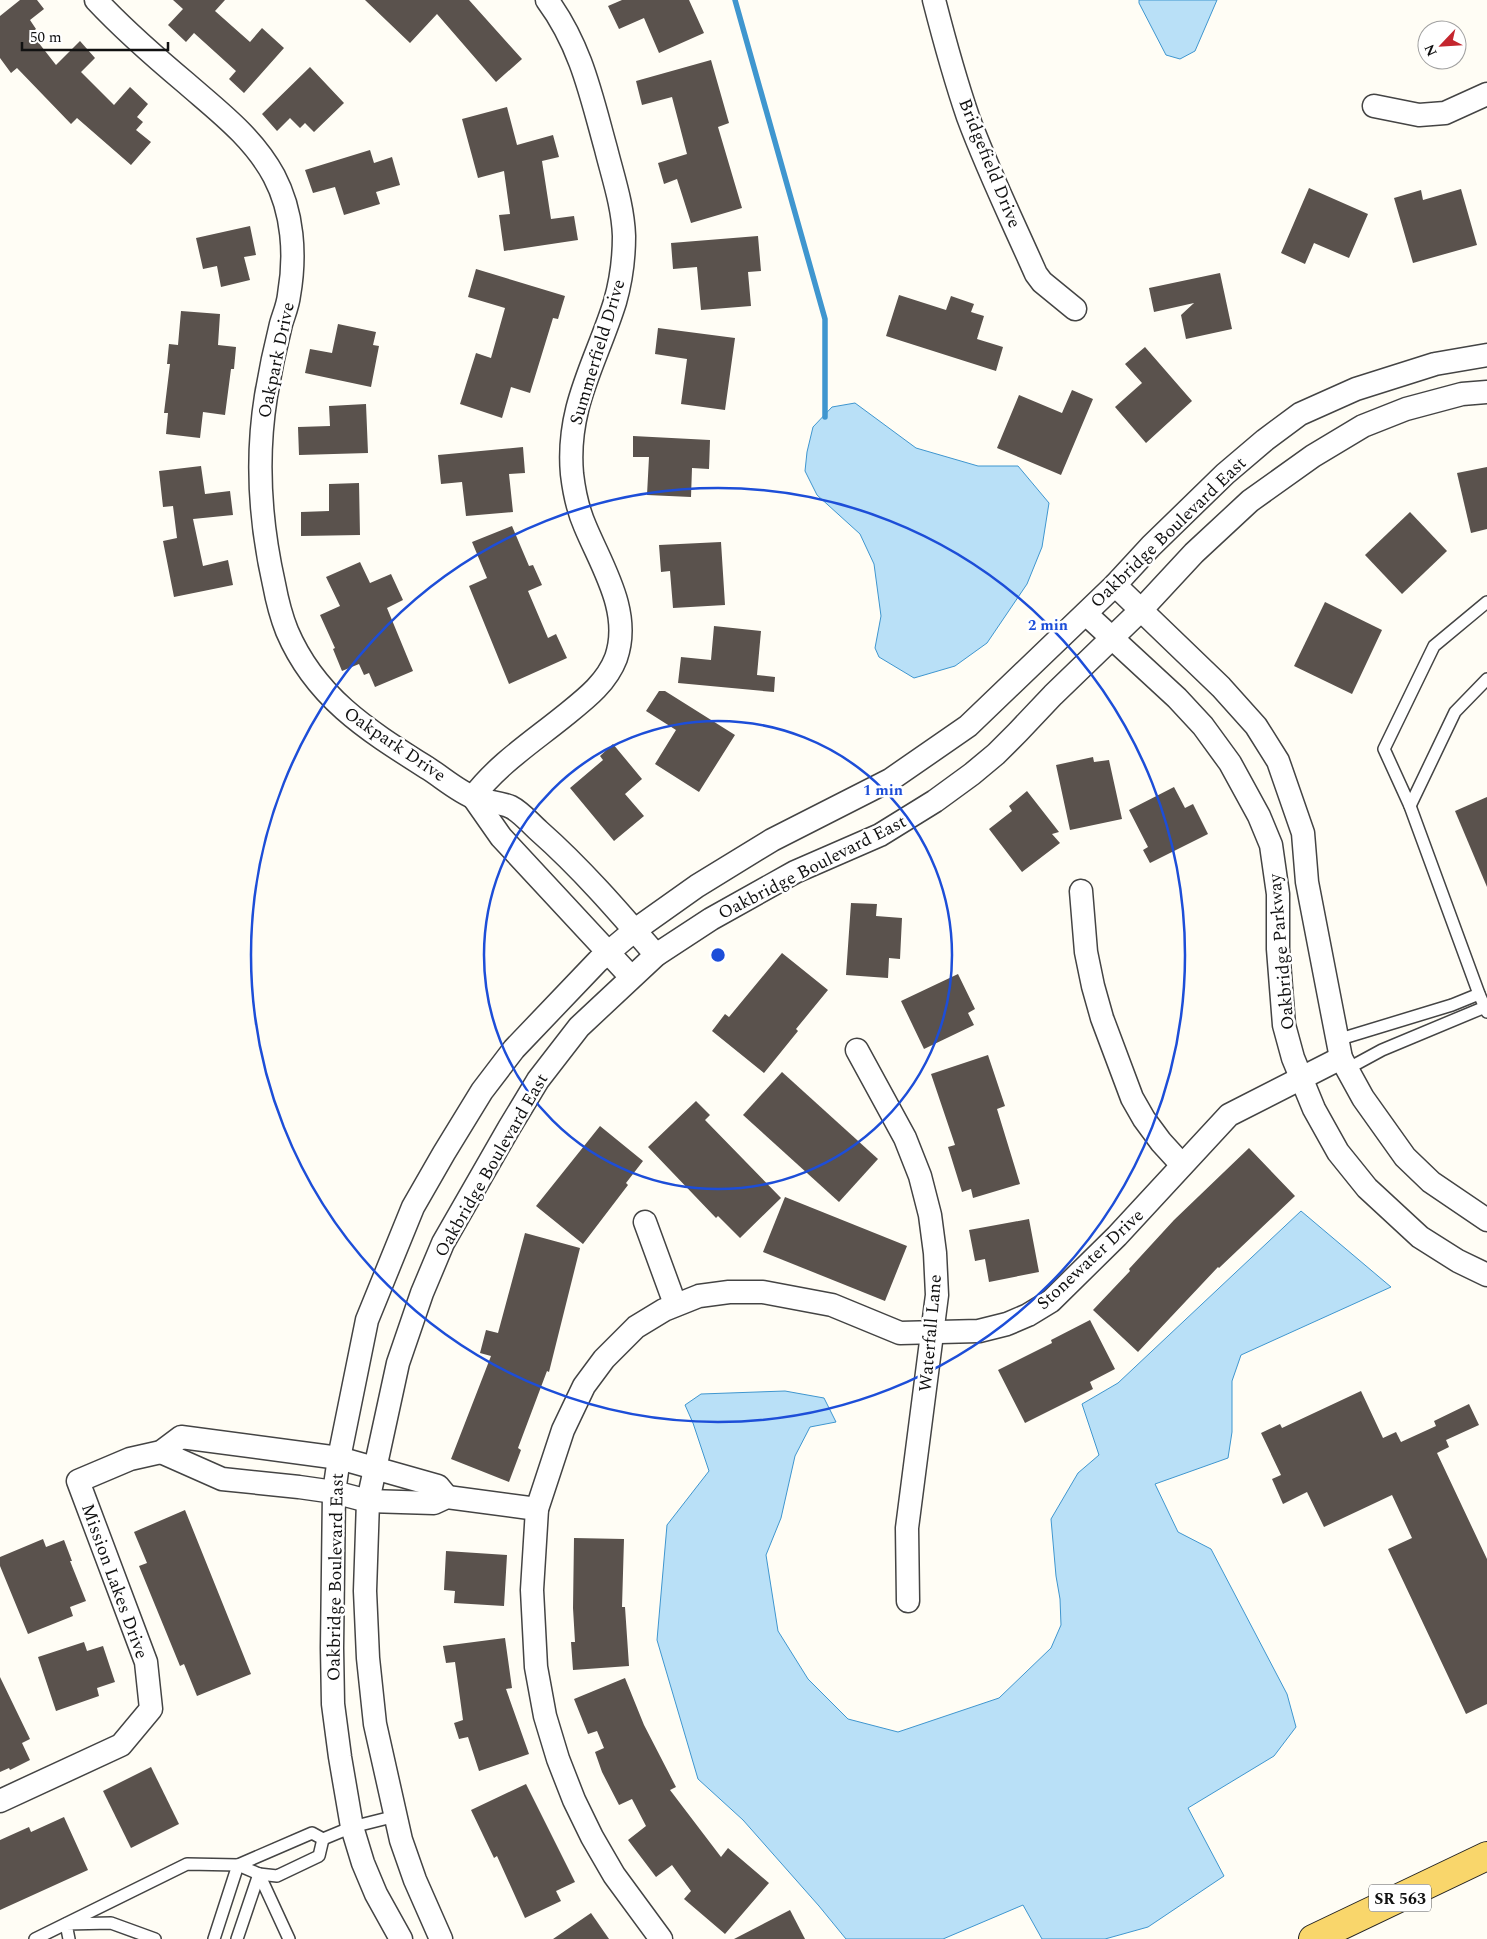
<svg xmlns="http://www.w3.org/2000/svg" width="1487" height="1939" font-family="Spectral,serif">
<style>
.water{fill:#b9e0f7;stroke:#3f96cf}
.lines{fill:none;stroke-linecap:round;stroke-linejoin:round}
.stream{stroke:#3f96cf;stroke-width:5.5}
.building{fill:#5a524d}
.lane-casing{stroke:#444;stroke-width:14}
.street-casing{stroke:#444;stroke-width:25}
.primary-casing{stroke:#222;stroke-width:30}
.lane{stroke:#fff;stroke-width:11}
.street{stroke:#fff;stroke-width:22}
.primary{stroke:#f9d66b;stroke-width:28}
.ring{fill:none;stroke:#1d4ed8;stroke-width:2.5}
.labels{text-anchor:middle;stroke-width:5;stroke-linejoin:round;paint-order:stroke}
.shield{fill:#fff;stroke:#585858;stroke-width:1}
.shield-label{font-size:16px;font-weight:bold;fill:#111}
.street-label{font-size:18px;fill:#111;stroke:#fff}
.centre{fill:#1d4ed8;stroke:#fff;stroke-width:2.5}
.ring-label{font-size:15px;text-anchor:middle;font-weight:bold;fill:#1d4ed8;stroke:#fff;stroke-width:5;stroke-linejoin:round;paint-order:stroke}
</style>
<rect width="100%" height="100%" fill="#fffdf5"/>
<g class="water">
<polygon points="1139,0 1217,0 1195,51 1180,59 1166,55 1139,3"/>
<polygon points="855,403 916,448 978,466 1018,466 1049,503 1042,547 1027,584 987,643 955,666 914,678 879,657 875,648 881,616 874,564 860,534 817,495 805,471 807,452 813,427 832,407"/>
<polygon points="1301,1211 1391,1287 1241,1355 1232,1381 1232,1432 1228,1458 1155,1484 1178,1532 1211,1549 1287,1694 1296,1727 1274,1756 1188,1808 1224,1876 1148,1927 1105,1939 1042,1939 1023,1905 943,1939 846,1939 819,1906 743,1820 698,1779 657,1640 667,1525 709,1471 693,1423 685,1405 701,1394 785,1391 824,1398 836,1422 810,1427 795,1456 781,1518 766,1555 778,1631 808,1679 848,1719 898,1732 999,1698 1051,1648 1061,1625 1060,1599 1056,1576 1051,1519 1078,1473 1099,1455 1082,1404 1118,1383"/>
</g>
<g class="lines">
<polyline class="stream" points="735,0 825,319 825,417"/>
</g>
<g class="building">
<polygon points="20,0 37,0 44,9 30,20 36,29 31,33 56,65 80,41 95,58 81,72 114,105 130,87 148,104 137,117 143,122 136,130 151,142 131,165 77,118 71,124 17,68 11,73 0,58 0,16"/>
<polygon points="173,0 225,0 215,11 250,42 262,28 284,48 244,93 229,79 236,71 194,33 186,42 168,25 183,9"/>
<polygon points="365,0 469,0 522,59 496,82 437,14 410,43"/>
<polygon points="622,0 689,0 704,33 659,53 644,18 619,29 608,6"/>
<polygon points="711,60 729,123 718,127 742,208 691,223 677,179 664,184 658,163 687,154 672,97 642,105 636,81"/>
<polygon points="310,67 344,103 314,132 305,123 300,128 290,118 277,131 262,114"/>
<polygon points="507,107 517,145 553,135 559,157 542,161 551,219 574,216 578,240 504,251 499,215 510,214 504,171 478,178 462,119"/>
<polygon points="370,150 374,163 392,157 400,185 376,192 380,204 344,215 335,187 313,193 305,170"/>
<polygon points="1309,188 1368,214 1349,258 1314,243 1305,264 1281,253"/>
<polygon points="1461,189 1477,245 1413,263 1394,198 1421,190 1423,200"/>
<polygon points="250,226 256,255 244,257 250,280 221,287 217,266 203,269 196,238"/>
<polygon points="758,236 761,271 748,272 751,306 701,310 697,267 673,269 671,243"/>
<polygon points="476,269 565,296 558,319 553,318 530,393 511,387 502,418 460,404 476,353 491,358 505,308 468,297"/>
<polygon points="1220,273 1232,329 1186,339 1181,315 1194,303 1154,312 1149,288"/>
<polygon points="899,295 946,310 951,296 974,304 971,312 984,316 977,339 1003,347 996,371 886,336"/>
<polygon points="181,311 220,314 218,345 236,347 234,369 231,369 225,415 203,412 200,438 166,434 168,413 164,413 170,364 167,364 169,344 178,345"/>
<polygon points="338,324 376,332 373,345 379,346 371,387 305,373 310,349 332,353"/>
<polygon points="658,328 735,338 725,410 681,404 687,359 655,354"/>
<polygon points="1145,347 1192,401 1146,443 1115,407 1142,383 1125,364"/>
<polygon points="1072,390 1093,399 1061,475 997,448 1019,395 1062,413"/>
<polygon points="366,404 368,453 299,455 298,427 330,426 329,406"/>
<polygon points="633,436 710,440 709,469 692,468 691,497 647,495 649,457 633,457"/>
<polygon points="523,447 525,473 509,474 513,512 466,516 462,482 441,484 438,455"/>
<polygon points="201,466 205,494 230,491 233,515 193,519 203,566 228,560 233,585 174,597 163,541 177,538 173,506 163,507 159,471"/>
<polygon points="1487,467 1487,529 1471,533 1457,473"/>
<polygon points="359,483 360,535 301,536 301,512 329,511 329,484"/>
<polygon points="1410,512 1447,551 1402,594 1365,555"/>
<polygon points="512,526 529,566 533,565 542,585 528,591 548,638 556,634 567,658 509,684 469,586 487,578 472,542"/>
<polygon points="721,542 725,605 673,608 670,571 661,572 659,545"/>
<polygon points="360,562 370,583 391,574 403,600 387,608 413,671 375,687 369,673 364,675 359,664 342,671 333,649 335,648 320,615 340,606 326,577"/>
<polygon points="1325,602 1382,630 1352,694 1294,666"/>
<polygon points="714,626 761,631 757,675 775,677 774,692 678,683 681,657 711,660"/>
<polygon points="659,691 665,691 735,735 699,792 655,764 676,730 646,711"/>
<polygon points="613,744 642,779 625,794 644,816 614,841 570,788 603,760 600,756"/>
<polygon points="1093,757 1094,762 1109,760 1122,819 1070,830 1056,765"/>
<polygon points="1174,787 1185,808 1193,804 1208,834 1150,863 1143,850 1148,847 1129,810"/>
<polygon points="1027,791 1059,832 1052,834 1060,843 1022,872 989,829 1012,811 1009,806"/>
<polygon points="1487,797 1487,887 1455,811"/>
<polygon points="851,903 877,904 876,916 902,918 900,959 889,958 888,978 846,975"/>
<polygon points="782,953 828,990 796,1029 798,1031 764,1073 712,1031 725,1014 729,1017"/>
<polygon points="958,974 975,1009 968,1013 974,1025 924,1049 901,1001"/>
<polygon points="988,1055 1005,1106 997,1109 1020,1184 973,1198 971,1189 962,1192 948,1147 955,1145 931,1074"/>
<polygon points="782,1072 878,1159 839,1202 743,1115"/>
<polygon points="696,1101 710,1115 705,1120 781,1198 740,1238 718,1216 716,1218 648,1147"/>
<polygon points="600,1126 643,1161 626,1183 628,1185 583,1244 536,1206"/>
<polygon points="1249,1148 1295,1196 1219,1268 1218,1267 1138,1352 1093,1310 1130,1271 1129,1269 1174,1220"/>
<polygon points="785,1197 907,1246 885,1301 763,1252"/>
<polygon points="1029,1219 1039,1272 989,1282 985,1259 975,1261 969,1230"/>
<polygon points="525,1233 580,1248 549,1372 547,1371 518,1448 521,1450 509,1482 451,1459 491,1356 480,1353 486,1330 498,1333"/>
<polygon points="1090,1320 1115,1369 1090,1382 1093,1389 1025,1423 998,1370 1052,1343 1051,1340"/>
<polygon points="1361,1391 1383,1438 1396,1432 1401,1442 1436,1426 1434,1421 1469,1404 1479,1425 1446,1440 1449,1447 1437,1453 1487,1559 1487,1704 1466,1714 1388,1549 1412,1538 1392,1495 1324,1527 1307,1492 1283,1504 1272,1479 1281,1475 1261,1433 1280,1424 1282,1428"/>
<polygon points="185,1510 251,1674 197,1696 184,1664 180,1666 139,1566 147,1563 134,1532"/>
<polygon points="574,1538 624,1539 622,1607 625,1607 629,1666 573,1670 571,1642 575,1642 573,1608"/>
<polygon points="43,1539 46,1547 64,1540 72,1561 70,1561 86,1601 70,1607 73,1616 28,1634 0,1566 0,1557"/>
<polygon points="446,1551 507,1555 504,1606 454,1603 455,1591 444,1590"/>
<polygon points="505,1638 512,1688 506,1689 529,1754 479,1771 468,1737 459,1739 454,1723 463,1720 455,1662 446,1663 443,1646"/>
<polygon points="84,1642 87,1651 103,1646 115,1682 97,1688 99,1696 56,1711 38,1657"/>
<polygon points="0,1677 30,1739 22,1743 30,1760 10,1770 9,1768 0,1772"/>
<polygon points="625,1678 644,1725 676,1787 670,1790 721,1857 728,1848 769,1883 725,1934 684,1899 691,1891 672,1865 656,1877 628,1840 646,1826 632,1799 619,1805 602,1772 595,1752 604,1748 597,1731 588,1734 574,1699"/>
<polygon points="151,1767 179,1824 131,1848 103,1791"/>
<polygon points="526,1784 575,1882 556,1891 561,1901 525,1918 497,1856 494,1858 471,1810"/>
<polygon points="64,1817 88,1870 0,1910 0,1840 29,1827 31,1832"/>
<polygon points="790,1910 805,1939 734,1939"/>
<polygon points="591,1913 609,1939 553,1939"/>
</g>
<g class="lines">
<g class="lane-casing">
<g id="lane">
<polyline points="1487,602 1434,646 1384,749 1410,806 1479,994 1487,1012"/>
<polyline points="1410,806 1455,712 1487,679"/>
<polyline points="1337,1040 1452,1005 1479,994"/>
<polyline points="1347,1069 1382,1050 1485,1007"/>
<polyline points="323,1839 352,1827 396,1816"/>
<polyline points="259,1874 289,1939"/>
<polyline points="35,1939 187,1864 238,1865 259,1874 277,1876 319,1856 323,1839"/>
<polyline points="69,1939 66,1924 111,1923 155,1939"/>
<polyline points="214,1939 238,1865 312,1833 323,1839"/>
<polyline points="237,1939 259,1874"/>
</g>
</g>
<g class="street-casing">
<g id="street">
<path d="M96 0C124 30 155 57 186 83 218 111 253 137 274 176 293 212 296 255 289 295 288 305 284 314 281 324 275 348 270 372 266 396 256 458 260 522 274 584 277 600 281 616 287 631 316 699 369 731 429 769 443 778 459 792 475 798 487 802 500 802 511 807 521 812 530 823 539 831 581 868 619 912 656 955"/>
<path d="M934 0C944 39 955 79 968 117 988 171 1013 222 1036 274L1042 282 1075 309"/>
<polyline points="1374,106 1419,115 1445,113 1487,94"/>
<polyline points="1115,585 1221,687 1256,726 1278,761 1303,833 1307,882 1341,1058 1363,1098 1405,1157 1431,1182 1487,1220"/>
<polyline points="1086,614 1177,698 1203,726 1230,763 1259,816 1271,845 1278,894 1278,949 1284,1025 1293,1058 1314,1109 1338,1152 1367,1188 1420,1237 1458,1261 1487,1275"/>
<path d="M473 797C497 765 532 742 563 717 584 700 606 684 616 658 632 612 602 567 585 526 578 510 574 491 572 474 566 407 596 363 615 302 621 281 624 258 624 236 623 206 613 177 606 149 591 95 581 46 547 0"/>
<polyline points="473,797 501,837 631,977"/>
<polyline points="1081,891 1086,952 1093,986 1102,1018 1132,1098 1144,1119 1161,1142 1182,1165"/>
<polyline points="857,1050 905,1138 920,1176 930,1215 935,1253 937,1295 907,1528 908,1601"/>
<polyline points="645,1222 675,1304"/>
<polyline points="161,1452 222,1479 299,1487 334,1492 368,1501 434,1503 447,1497 537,1509"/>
<polyline points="0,1801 121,1745 151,1709 146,1662 78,1481 130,1459 161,1452 181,1437 339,1458 438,1486 447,1497"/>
<polyline points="401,1939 376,1894 363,1863 352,1827 340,1757 333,1704 332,1648 334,1492 339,1458 367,1320 413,1207 444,1153 482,1091 514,1049 598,961 635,930 697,886 772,840 890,780 968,726 1115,585 1151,546 1225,474 1265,440 1300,414 1356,389 1435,364 1487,355"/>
<polyline points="441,1939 415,1880 401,1840 375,1724 368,1658 365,1591 368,1501 398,1363 422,1293 443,1243 509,1128 538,1080 579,1027 656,955 711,919 795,872 880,835 935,801 972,774 996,754 1018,732 1053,695 1142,609 1194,553 1250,501 1313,456 1363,426 1406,409 1462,394 1487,392"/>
<polyline points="661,1939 614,1875 592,1837 574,1800 558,1759 545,1716 536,1667 532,1590 537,1509 563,1430 584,1386 604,1359 636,1327 664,1310 699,1296 729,1292 763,1292 832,1305 900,1333 979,1331 1007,1324 1028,1315 1051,1301 1117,1236 1229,1115 1341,1058"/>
</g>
</g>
<g class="primary-casing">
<polyline id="primary" points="1313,1939 1487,1856"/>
</g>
<use href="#lane" class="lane"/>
<use href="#street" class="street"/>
<use href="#primary" class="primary"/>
</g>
<g class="ring">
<circle cx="718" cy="955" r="234"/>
<circle cx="718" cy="955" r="467"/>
</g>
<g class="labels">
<rect class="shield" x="1369" y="1884.5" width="62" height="27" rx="4"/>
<g class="shield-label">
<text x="1400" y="1904">SR 563</text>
</g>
<g class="street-label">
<text transform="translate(990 163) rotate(68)" y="6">Bridgefield Drive</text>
<text transform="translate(597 352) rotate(-73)" y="6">Summerfield Drive</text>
<text transform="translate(276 360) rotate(-78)" y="6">Oakpark Drive</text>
<text transform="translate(1168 532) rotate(-44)" y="6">Oakbridge Boulevard East</text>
<text transform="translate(395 744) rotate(34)" y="6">Oakpark Drive</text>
<text transform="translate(812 867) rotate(-27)" y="6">Oakbridge Boulevard East</text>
<text transform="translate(1281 952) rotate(-95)" y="6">Oakbridge Parkway</text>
<text transform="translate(491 1165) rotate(-60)" y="6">Oakbridge Boulevard East</text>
<text transform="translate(1090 1259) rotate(-43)" y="6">Stonewater Drive</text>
<text transform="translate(930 1333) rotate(-85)" y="6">Waterfall Lane</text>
<text transform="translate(335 1577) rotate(-89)" y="6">Oakbridge Boulevard East</text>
<text transform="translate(115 1581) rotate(70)" y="6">Mission Lakes Drive</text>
</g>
</g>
<circle cx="718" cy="955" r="8" class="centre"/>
<g class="ring-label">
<text x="1048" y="630">2 min</text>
<text x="883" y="795">1 min</text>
</g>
<g transform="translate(1442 45) rotate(245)"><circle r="24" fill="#ffffff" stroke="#a0a0a0"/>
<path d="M0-4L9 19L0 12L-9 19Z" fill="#c4262e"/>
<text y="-8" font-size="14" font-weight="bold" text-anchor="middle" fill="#111111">N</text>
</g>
<path d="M22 42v8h146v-8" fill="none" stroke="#111111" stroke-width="2.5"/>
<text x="30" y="42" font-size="15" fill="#111111" stroke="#ffffff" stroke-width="4" paint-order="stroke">50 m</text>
</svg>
